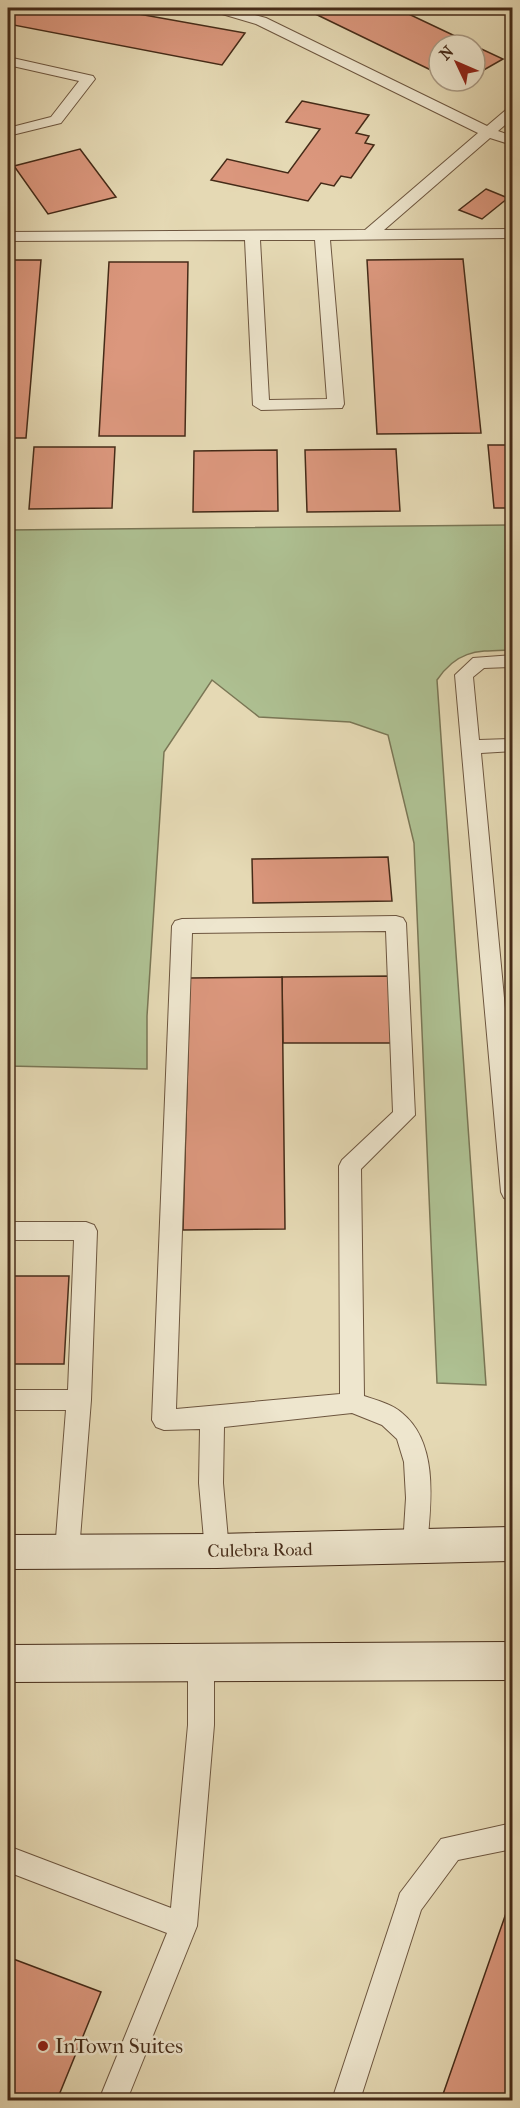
<svg xmlns="http://www.w3.org/2000/svg" width="520" height="2108" font-family="'IM FELL French Canon',serif">
<style>
.green{fill:#aec092;stroke:#7a7655;stroke-width:1.5}
.building{fill:#db977d;stroke:#452b18;stroke-width:1.5}
.lines{fill:none;stroke-linecap:round;stroke-linejoin:round}
.lane-casing{stroke:#6d563f;stroke-width:2}
.secondary-casing{stroke:#452b18;stroke-width:2}
.lane{fill:#eee6ce;fill-rule:evenodd}
.secondary{fill:#eee6ce;fill-rule:evenodd}
.poi-dot{fill:#8f2418;stroke:#eee6ce;stroke-width:2}
.labels{text-anchor:middle;stroke-width:5;stroke-linejoin:round;paint-order:stroke}
.street-label{font-size:18px;fill:#452b18;stroke:#eee6ce}
.near-poi-label{font-size:21px;fill:#452b18;stroke:#eee6ce;text-anchor:start}
</style>
<rect width="100%" height="100%" fill="#e5d9b4"/>
<filter id="stains"><feTurbulence type="fractalNoise" baseFrequency=".00333" numOctaves="4"/><feColorMatrix values="0 0 0 0 .2 0 0 0 0 .09 0 0 0 0 .02 0 0 0 .5 -.17"/></filter>
<radialGradient id="worn" r=".72"><stop offset=".6" stop-color="#630" stop-opacity="0"/><stop offset="1" stop-color="#630" stop-opacity=".3"/></radialGradient>
<path class="green" d="M512 525V650C478 651 458 649 437 680L486 1385 437 1383 414 843 388 735 350 722 259 717 212 680 164 752 147 1016V1069L8 1066V530Z"/>
<g class="building">
<polygon points="8,8 105,8 245,33 222,65 8,24"/>
<polygon points="303,8 396,8 474,45 439,45 439,74"/>
<polygon points="475,46 503,59 475,75"/>
<polygon points="302,101 369,115 356,133 369,136 365,143 374,145 351,178 341,176 334,186 321,183 308,201 211,180 227,159 288,173 320,129 286,122"/>
<polygon points="80,149 116,197 48,214 14,166"/>
<polygon points="486,189 508,198 482,219 459,210"/>
<polygon points="463,259 481,433 377,434 367,260"/>
<polygon points="8,260 41,260 26,438 8,438"/>
<polygon points="109,262 188,262 185,436 99,436"/>
<polygon points="488,445 512,445 512,508 494,508"/>
<polygon points="34,447 115,447 112,508 29,509"/>
<polygon points="396,449 400,511 307,512 305,450"/>
<polygon points="277,450 278,511 193,512 194,451"/>
<polygon points="388,857 392,901 253,903 252,859"/>
<polygon points="392,976 395,1043 283,1043 282,977"/>
<polygon points="282,977 285,1229 183,1230 190,978"/>
<polygon points="8,1276 69,1276 64,1364 8,1364"/>
<polygon points="512,1896 512,2100 441,2100"/>
<polygon points="8,1957 101,1992 57,2100 8,2100"/>
</g>
<g class="lines">
<g class="lane-casing">
<g id="lane">
<path d="M211 8H230L266 18 487 126 507 109 512 108V119L498 131 512 136V145L490 138 384 230 512 229V238L330 240 344 404 342 408 261 410 253 405 245 240 8 241V232L365 230 478 133 256 24 212 11ZM260 240H315L327 399 269 400Z"/>
<polygon points="8,57 93,76 95,79 61,123 8,136 8,128 51,117 79,81 8,65"/>
<polygon points="512,655 512,667 484,668 473,677 479,740 512,739 512,751 481,753 512,1083 512,1201 504,1198 501,1192 455,675 473,658"/>
<path d="M396 916 403 918 406 923 415 1115 361 1169 364 1396C376 1400 392 1404 402 1413 439 1443 431 1504 427 1546L424 1554 415 1557 406 1554 403 1546 406 1498 404 1462 397 1439 382 1425 352 1413 224 1427 223 1483 229 1551 226 1559 217 1562 208 1559 205 1551 199 1483 200 1429 164 1430 156 1427 152 1420 172 926 175 921 182 919ZM386 931 393 1112 342 1160 339 1166 340 1394 176 1409 192 933Z"/>
<polygon points="8,1222 86,1222 94,1225 97,1231 91,1400 79,1551 76,1559 67,1562 58,1559 55,1551 66,1410 8,1410 8,1390 68,1390 74,1240 8,1240"/>
<polygon points="201,1651 210,1655 214,1663 214,1725 197,1926 127,2100 99,2100 167,1933 8,1872 8,1846 171,1908 188,1725 188,1663 192,1655"/>
<polygon points="512,1823 512,1849 458,1860 421,1910 360,2100 332,2100 397,1903 400,1893 441,1839"/>
</g>
</g>
<g class="secondary-casing">
<g id="secondary">
<polygon points="512,1527 512,1561 217,1568 8,1569 8,1535 217,1534"/>
<polygon points="512,1642 512,1680 8,1682 8,1645"/>
</g>
</g>
<use href="#lane" class="lane"/>
<use href="#secondary" class="secondary"/>
</g>
<circle class="poi-dot" cx="43" cy="2046" r="6"/>
<g class="labels">
<g class="street-label">
<text transform="translate(260 1550) rotate(-1)" y="6">Culebra Road</text>
</g>
<g class="near-poi-label">
<text x="55" y="2053">InTown Suites</text>
</g>
</g>
<rect width="520" height="2108" fill="none" stroke="#e5d9b4" stroke-width="30"/>
<rect x="9" y="9" width="502" height="2090" fill="none" stroke="#452b18" stroke-width="3"/>
<rect x="15" y="15" width="490" height="2078" fill="none" stroke="#452b18" stroke-width="1.5"/>
<g transform="translate(457 63) rotate(314)"><circle r="28" fill="#eee6ce" stroke="#aa9b85" stroke-width="1.5"/>
<path d="M0-4.5L10 22L0 15L-10 22Z" fill="#8f2418"/>
<text y="-9" font-size="16" font-weight="bold" text-anchor="middle" fill="#452b18">N</text>
</g>
<rect width="100%" height="100%" filter="url(#stains)"/>
<rect width="100%" height="100%" fill="url(#worn)"/>
</svg>
